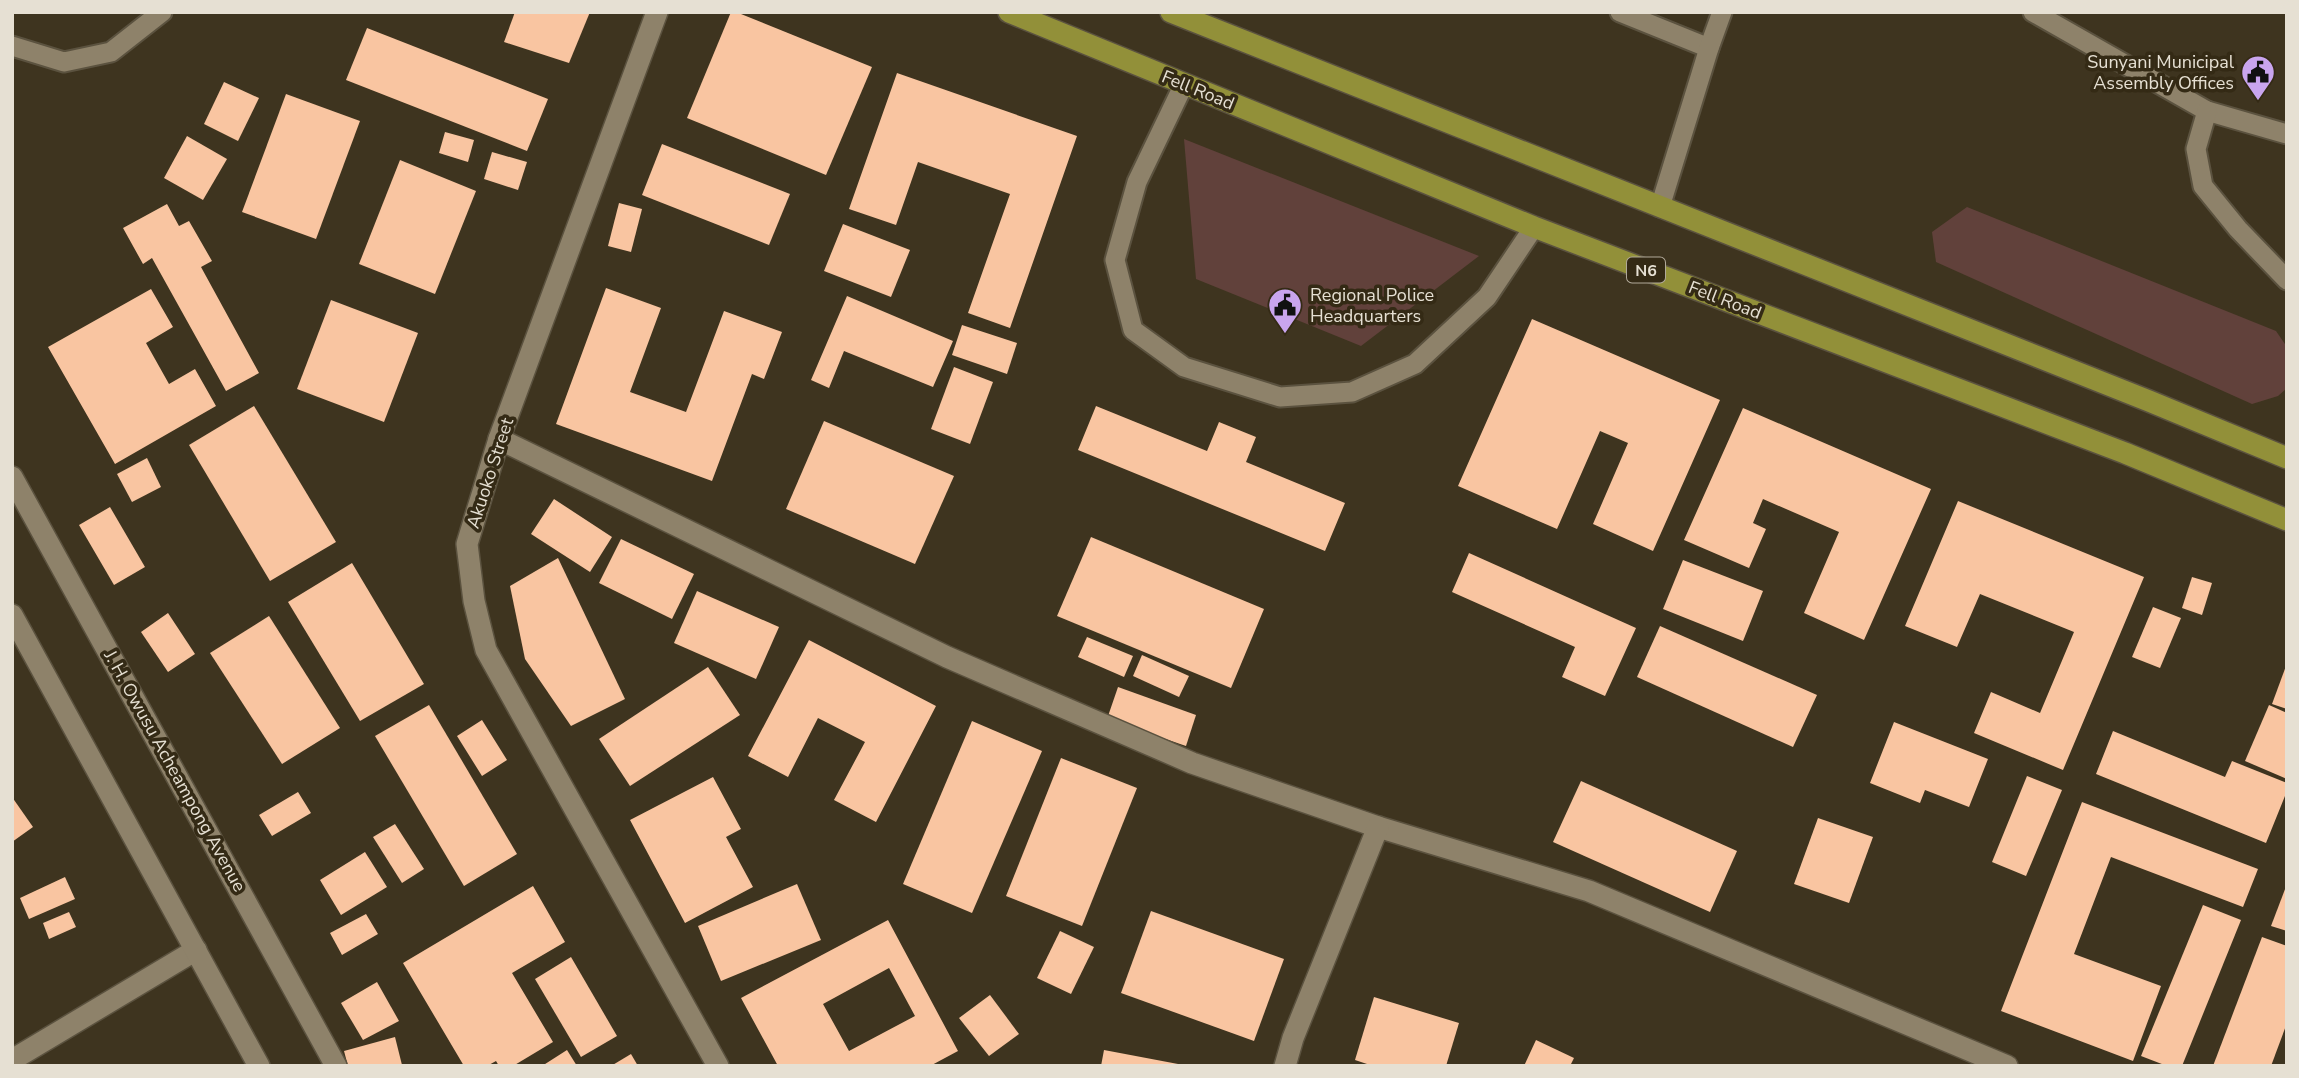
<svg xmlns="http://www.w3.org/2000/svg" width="2299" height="1078" font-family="'Nunito Sans',sans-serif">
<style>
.green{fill:#61413b}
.building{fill:#f9c5a1;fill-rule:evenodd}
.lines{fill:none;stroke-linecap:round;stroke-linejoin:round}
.lane-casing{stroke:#5b523f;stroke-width:23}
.street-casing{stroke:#5b523f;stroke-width:24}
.secondary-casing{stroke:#5b523f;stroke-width:24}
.primary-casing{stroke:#5b523f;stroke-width:24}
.lane{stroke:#8e826a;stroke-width:19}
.street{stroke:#8e826a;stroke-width:21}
.secondary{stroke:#8e826a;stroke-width:21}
.primary{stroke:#929039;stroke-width:21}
.labels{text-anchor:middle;stroke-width:7;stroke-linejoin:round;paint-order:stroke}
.shield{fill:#342a15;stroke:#b1a99a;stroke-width:2}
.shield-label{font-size:16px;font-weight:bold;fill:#e6e0d3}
.poi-label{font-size:18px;fill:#e6e0d3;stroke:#342a15;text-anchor:end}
.street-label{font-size:18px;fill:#e6e0d3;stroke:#342a15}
</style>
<rect width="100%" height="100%" fill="#3e341f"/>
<g class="green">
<polygon points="1184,139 1479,256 1361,346 1196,279"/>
<polygon points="1967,207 2276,331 2287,347 2287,388 2278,396 2252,404 1936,262 1932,232"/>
</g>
<g class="building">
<polygon points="515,12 590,12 569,63 504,42"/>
<polygon points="731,12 736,12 872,67 826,175 687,118"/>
<polygon points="367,28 548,99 527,151 346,80"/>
<polygon points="897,73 1077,136 1010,328 968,313 1010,194 918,162 896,225 849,209"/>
<polygon points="224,82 259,98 238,141 204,124"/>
<polygon points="286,94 360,121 316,239 242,212"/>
<polygon points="445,132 474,140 468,162 439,153"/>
<polygon points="187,136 227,159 203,200 164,178"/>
<polygon points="662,144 790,194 769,245 642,195"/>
<polygon points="492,152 527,162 518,190 484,179"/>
<polygon points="400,160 476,191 435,294 359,264"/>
<polygon points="619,203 642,209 631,252 608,246"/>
<polygon points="167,204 179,226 189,221 212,261 201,267 259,373 226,391 152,258 143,264 123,228"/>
<polygon points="843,224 910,250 891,297 824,271"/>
<polygon points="606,288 661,308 630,392 686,412 724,311 782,332 764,379 752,374 712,481 556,424"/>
<polygon points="151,289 173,327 146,343 169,384 195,369 216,406 115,464 48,347"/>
<polygon points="847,296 953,341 933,387 844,351 829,388 811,380"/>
<polygon points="331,300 418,333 384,422 297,389"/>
<polygon points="1532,319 1720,400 1653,551 1593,524 1628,443 1600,431 1557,529 1458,486"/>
<polygon points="962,325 1017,343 1007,374 952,355"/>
<polygon points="954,367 993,382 970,444 931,429"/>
<polygon points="254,406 336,542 270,581 189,445"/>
<polygon points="1096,406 1207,451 1219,422 1256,437 1246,462 1345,503 1325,551 1078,450"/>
<polygon points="1743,408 1931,489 1864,640 1804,613 1839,532 1763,499 1753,523 1766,529 1749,568 1684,540"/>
<polygon points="824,421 954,476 915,564 786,509"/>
<polygon points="147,458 161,487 132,502 117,474"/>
<polygon points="554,499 612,537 590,572 531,534"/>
<polygon points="1958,501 2144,577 2063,770 1974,733 1991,692 2040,713 2074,632 1980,594 1957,647 1905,626"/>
<polygon points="110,507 145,567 114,585 79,525"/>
<polygon points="1091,537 1264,609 1231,688 1057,616"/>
<polygon points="621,539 694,574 672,619 599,583"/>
<polygon points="1469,553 1636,628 1605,696 1562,677 1575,647 1452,592"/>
<polygon points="558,558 625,699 571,726 525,659 510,586"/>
<polygon points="1683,560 1763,591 1743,641 1663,609"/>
<polygon points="352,563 424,684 360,721 288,602"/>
<polygon points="2192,577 2212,583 2202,615 2182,608"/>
<polygon points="697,591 779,627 756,679 674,643"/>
<polygon points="2153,607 2181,618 2160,668 2132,657"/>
<polygon points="168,613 195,654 168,672 141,632"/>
<polygon points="269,616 340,728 282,764 210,653"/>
<polygon points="1660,626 1817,695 1793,747 1637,677"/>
<polygon points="1087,637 1133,656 1124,677 1078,657"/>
<polygon points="809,640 936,706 876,822 834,800 865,742 818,718 788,777 748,756"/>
<polygon points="1142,655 1189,676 1179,697 1133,676"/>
<polygon points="2286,666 2287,667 2287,709 2272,704"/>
<polygon points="708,667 740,715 630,786 599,739"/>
<polygon points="1118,687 1196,715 1186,746 1107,719"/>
<polygon points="429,705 517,854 464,886 375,736"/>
<polygon points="2269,705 2287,713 2287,779 2245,761"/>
<polygon points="482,720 507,760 482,776 457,736"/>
<polygon points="972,721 1042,751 972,913 903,884"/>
<polygon points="1894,722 1988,759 1969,807 1925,790 1920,803 1870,783"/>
<polygon points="2113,731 2225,777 2232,761 2287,783 2287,791 2266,843 2096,774"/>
<polygon points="1061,758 1137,788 1082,926 1006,896"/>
<polygon points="2027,776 2062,790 2026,876 1992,862"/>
<polygon points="713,777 741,829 726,837 753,887 685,923 630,820"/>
<polygon points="1581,781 1737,851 1710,912 1553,842"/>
<polygon points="298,792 311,813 272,836 259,815"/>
<polygon points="12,797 33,827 12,842"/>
<polygon points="2082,802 2258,869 2243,907 2111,857 2074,954 2161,986 2133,1061 2001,1011"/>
<polygon points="1818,818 1873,837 1849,903 1794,884"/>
<polygon points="395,824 424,869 402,883 373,837"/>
<polygon points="365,852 387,887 341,915 320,880"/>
<polygon points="65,877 75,899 29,919 20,898"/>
<polygon points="797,884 821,940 721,981 698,926"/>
<polygon points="2287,884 2287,931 2271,926"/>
<polygon points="533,886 565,942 512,973 553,1042 513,1066 499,1066 496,1061 487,1066 464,1066 403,963"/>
<polygon points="2203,905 2241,920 2182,1066 2167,1066 2141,1056"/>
<polygon points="1151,911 1284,959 1254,1041 1121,993"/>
<polygon points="69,912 76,927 49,939 43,923"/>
<polygon points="366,914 378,934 342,955 330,933"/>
<path d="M888 920 958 1051 930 1066H778L741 998ZM889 968 915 1016 849 1051 823 1004Z"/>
<polygon points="1060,931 1094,947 1071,994 1037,978"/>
<polygon points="2262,937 2287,946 2287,1023 2271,1066 2213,1066"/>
<polygon points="571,957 617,1036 581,1057 535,979"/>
<polygon points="377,982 399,1021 363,1040 341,1003"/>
<polygon points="990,995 1019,1034 989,1056 959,1018"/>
<polygon points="1374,997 1459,1023 1446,1066 1373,1066 1355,1060"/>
<polygon points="395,1037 402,1065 348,1066 344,1051"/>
<polygon points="1536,1040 1574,1058 1570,1066 1524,1066"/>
<polygon points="567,1050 577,1066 542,1066"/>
<polygon points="1104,1050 1178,1064 1178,1066 1101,1066"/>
<polygon points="631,1054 638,1066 611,1066"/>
</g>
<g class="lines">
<g class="lane-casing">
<g id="lane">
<polyline points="1620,12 1709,48"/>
<polyline points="2033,12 2207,111 2287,134"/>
<polyline points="12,46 64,62 111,52 162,12"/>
<polyline points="1184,84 1137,182 1115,260 1133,330 1184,367 1280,397 1352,392 1415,364 1487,297 1534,227"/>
<polyline points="2207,111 2196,149 2203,186 2238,229 2287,280"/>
<polyline points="1660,207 1709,48 1722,12"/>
</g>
</g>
<g class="street-casing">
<g id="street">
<polyline points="657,12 499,439 467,544 474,601 486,650 718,1066"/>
<polyline points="499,439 947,657 1192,763 1378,827 1589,891 2007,1066"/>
<polyline points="12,1060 196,950"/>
<polyline points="1285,1066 1293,1038 1378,827"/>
</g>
</g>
<g class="secondary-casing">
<g id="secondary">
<polyline points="12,477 336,1066"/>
<polyline points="12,615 259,1066"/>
</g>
</g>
<g class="primary-casing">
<g id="primary">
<polyline points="1009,12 1534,227 2125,453 2287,520"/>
<polyline points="1171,12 2149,401 2287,458"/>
</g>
</g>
<use href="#lane" class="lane"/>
<use href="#street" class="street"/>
<use href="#secondary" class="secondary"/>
<use href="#primary" class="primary"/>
</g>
<defs>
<g id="civic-pin" transform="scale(1.75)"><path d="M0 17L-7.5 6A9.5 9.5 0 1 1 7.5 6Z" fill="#c9a5ee" stroke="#342a15"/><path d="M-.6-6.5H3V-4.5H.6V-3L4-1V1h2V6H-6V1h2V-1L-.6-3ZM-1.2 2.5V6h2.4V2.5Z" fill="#111"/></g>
</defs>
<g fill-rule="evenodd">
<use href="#civic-pin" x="2258" y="72"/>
<use href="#civic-pin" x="1285" y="305"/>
</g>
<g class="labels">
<rect class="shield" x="1627" y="257.5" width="38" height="25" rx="5"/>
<g class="shield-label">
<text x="1646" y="276">N6</text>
</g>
<g class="poi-label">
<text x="2234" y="68">Sunyani Municipal<tspan x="2234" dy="21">Assembly Offices</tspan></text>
<text x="1310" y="301" text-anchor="start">Regional Police<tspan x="1310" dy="21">Headquarters</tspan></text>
</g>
<g class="street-label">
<text transform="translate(1198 90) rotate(22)" y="6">Fell Road</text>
<text transform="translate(1725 300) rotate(21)" y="6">Fell Road</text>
<text transform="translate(490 473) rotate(-72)" y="6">Akuoko Street</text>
<text transform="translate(175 771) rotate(61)" y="6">J. H. Owusu Acheampong Avenue</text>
</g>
</g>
<rect width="2299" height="1078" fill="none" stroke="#e6e0d3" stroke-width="28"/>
</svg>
